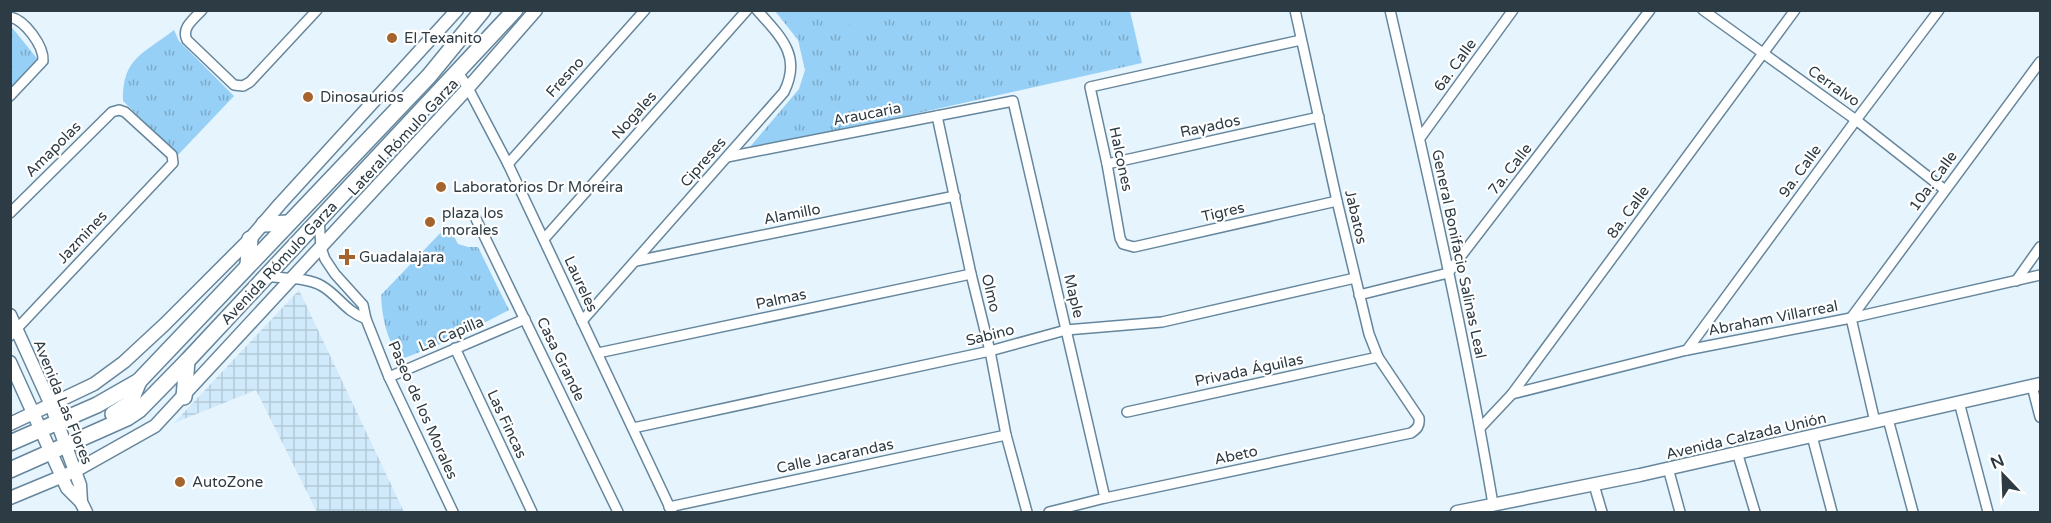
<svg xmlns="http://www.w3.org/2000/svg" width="2051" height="523" font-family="'Varela Round',sans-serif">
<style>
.industrial{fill:url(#industrial-grid)}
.grass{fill:url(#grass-tufts)}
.pitch{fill:#97d0f6}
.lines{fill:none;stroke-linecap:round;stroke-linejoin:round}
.minor-casing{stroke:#65869c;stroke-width:12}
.tertiary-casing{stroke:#65869c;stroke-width:15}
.primary-casing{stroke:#65869c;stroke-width:18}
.minor{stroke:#fff;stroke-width:9}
.tertiary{stroke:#fff;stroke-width:12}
.primary{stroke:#fff;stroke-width:15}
.poi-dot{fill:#a5642e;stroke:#fff;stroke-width:2}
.labels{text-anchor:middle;stroke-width:4.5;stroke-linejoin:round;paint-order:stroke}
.poi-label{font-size:15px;fill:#2d3b44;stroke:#fff;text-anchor:start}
.street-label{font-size:15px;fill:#2d3b44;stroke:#fff}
</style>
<defs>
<pattern id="industrial-grid" width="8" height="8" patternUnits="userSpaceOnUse" patternTransform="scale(1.5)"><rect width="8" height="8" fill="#d0e9fb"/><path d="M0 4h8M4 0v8" fill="none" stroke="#b3c9d8"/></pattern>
<pattern id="grass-tufts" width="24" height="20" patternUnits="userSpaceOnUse" patternTransform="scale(1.5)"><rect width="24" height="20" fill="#97d0f6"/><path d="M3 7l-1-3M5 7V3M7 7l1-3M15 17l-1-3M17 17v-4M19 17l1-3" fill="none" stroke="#7caac9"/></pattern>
</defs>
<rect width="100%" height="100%" fill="#e6f4fe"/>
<polygon class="industrial" points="299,290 404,512 317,512 256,390 174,423"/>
<g class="grass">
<polygon points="775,11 1130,11 1142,63 757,149 749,148 799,89 805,70 798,40"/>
<polygon points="10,25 40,62 11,89 10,89"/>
<path d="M174 30 179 41 234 96 178 155 123 101C122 58 143 54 174 30Z"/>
<path d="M448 225 458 244 468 247H478L509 310 453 339 402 359C387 343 382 317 381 295Z"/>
</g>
<polygon class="pitch" points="834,11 872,11 875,13 858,32"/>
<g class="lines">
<g class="minor-casing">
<g id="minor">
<path d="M202 10C193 20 181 28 187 40L234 85 243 86 250 82 317 10"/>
<path d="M1390 10C1428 174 1465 338 1493 504"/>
<polyline points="1703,10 1856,120 1945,190"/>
<path d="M10 17C25 20 44 46 43 61L10 96"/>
<polyline points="1301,40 1090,87 1107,164 1120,238 1123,244 1134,247 1337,201"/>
<polyline points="458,72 468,88 508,164 672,512"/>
<polyline points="937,116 971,274 990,351 1006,435 1027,512"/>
<polyline points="1420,138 1513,10"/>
<polyline points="727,157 1013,101 1105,498"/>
<polyline points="508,164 645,10"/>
<polyline points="1107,164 1319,117"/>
<polyline points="10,213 112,112 119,110 125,112 172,155 173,163 10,336"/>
<polyline points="319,219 321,248 325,259 335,274 363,305 366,319 389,377 453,512"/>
<polyline points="476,219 618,512"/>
<polyline points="544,239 747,10"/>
<polyline points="636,261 955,196"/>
<path d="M267 276C283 279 307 277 322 286 339 296 345 311 366 319"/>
<polyline points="2016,281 2040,247"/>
<polyline points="1359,295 1448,273 1650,10"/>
<path d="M582 321 784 92C802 56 781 37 757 10"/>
<polyline points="455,348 532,512"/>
<polyline points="1687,350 1856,120 1939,10"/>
<polyline points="598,353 971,274"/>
<polyline points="389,377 525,319"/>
<polyline points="2032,386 2040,417"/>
<polyline points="1512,394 1687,350 1851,318 2040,275"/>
<polyline points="1959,402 1988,512"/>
<polyline points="1127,412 1378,357"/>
<polyline points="1888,419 1913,512"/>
<polyline points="1875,422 1851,318 2040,62"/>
<polyline points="633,428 990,351 1066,330 1162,322 1355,278"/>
<polyline points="1480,428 1512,394 1795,10"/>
<polyline points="1812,436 1832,512"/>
<polyline points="1737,452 1755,512"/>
<polyline points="1668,468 1680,512"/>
<polyline points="1594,485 1602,512"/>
<polyline points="669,507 1006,435"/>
<path d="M1049 512 1105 498 1411 433C1417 429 1420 426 1419 418L1378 357 1369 334 1337 201 1295 10"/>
</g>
</g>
<g class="tertiary-casing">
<g id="tertiary">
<polyline points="10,315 51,405 80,485 81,502 86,512"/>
<polyline points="10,362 67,488 81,502"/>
<polyline points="10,424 94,384 124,362 165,324 250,239 280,204 457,10"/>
<polyline points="10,498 75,471 155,426 468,88 536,10"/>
<polyline points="1457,512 1640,475 2040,384"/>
</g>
</g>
<g class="primary-casing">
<g id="primary">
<polyline points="264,224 289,223"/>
<polyline points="248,264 250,239"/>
<polyline points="184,397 187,361"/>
<polyline points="113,414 130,403 139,381"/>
<polyline points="10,443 97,405 139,381 429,76 483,10"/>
<polyline points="10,470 127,418 139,410 187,361 515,10"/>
</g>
</g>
<use href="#minor" class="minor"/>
<use href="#tertiary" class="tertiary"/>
<use href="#primary" class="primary"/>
</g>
<g class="poi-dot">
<circle cx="392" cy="38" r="6"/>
<circle cx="308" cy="97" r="6"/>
<circle cx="441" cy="187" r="6"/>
<circle cx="430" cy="222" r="6"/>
<path d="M344 248h6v6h6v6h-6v6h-6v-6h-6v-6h6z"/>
<circle cx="180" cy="482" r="6"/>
</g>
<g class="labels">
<g class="poi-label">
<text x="404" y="43">El Texanito</text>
<text x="320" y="102">Dinosaurios</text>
<text x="453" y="192">Laboratorios Dr Moreira</text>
<text x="442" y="218">plaza los<tspan x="442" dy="17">morales</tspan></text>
<text x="359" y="262">Guadalajara</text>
<text x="192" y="487">AutoZone</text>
</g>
<g class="street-label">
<text transform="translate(1455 65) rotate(-54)" y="5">6a. Calle</text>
<text transform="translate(565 77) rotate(-48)" y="5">Fresno</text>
<text transform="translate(1834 86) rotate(35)" y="5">Cerralvo</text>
<text transform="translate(867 114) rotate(-11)" y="5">Araucaria</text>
<text transform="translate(634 115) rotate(-48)" y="5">Nogales</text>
<text transform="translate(1210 126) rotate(-12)" y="5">Rayados</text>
<text transform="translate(403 137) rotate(-47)" y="5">Lateral Rómulo Garza</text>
<text transform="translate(53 149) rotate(-45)" y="5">Amapolas</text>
<text transform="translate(1121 159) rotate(78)" y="5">Halcones</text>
<text transform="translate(703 162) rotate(-49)" y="5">Cipreses</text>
<text transform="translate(1510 169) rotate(-52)" y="5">7a. Calle</text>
<text transform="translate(1800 171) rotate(-54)" y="5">9a. Calle</text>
<text transform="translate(1933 181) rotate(-54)" y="5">10a. Calle</text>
<text transform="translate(1223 212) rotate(-13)" y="5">Tigres</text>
<text transform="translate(1628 212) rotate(-54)" y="5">8a. Calle</text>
<text transform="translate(792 214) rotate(-11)" y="5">Alamillo</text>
<text transform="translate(1356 217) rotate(77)" y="5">Jabatos</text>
<text transform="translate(82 237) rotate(-47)" y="5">Jazmines</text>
<text transform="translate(1459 254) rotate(78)" y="5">General Bonifacio Salinas Leal</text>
<text transform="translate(279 263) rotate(-47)" y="5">Avenida Rómulo Garza</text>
<text transform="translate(581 284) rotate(65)" y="5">Laureles</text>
<text transform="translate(991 293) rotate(76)" y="5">Olmo</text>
<text transform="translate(1074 296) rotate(77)" y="5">Maple</text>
<text transform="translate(781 299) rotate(-12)" y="5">Palmas</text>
<text transform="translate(1773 318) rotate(-11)" y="5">Abraham Villarreal</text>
<text transform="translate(451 334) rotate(-23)" y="5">La Capilla</text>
<text transform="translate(990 335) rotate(-14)" y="5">Sabino</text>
<text transform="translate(561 359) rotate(64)" y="5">Casa Grande</text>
<text transform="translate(1249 370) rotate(-12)" y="5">Privada Águilas</text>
<text transform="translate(63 402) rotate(68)" y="5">Avenida Las Flores</text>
<text transform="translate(423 410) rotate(66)" y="5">Paseo de los Morales</text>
<text transform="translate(507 424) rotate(65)" y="5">Las Fincas</text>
<text transform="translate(1746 436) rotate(-13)" y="5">Avenida Calzada Unión</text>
<text transform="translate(1236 455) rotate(-12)" y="5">Abeto</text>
<text transform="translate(835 456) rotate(-12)" y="5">Calle Jacarandas</text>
</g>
</g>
<rect width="2051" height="523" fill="none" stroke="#2d3b44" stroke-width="24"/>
<g transform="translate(2003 475) rotate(337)" stroke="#ffffff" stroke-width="4.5" paint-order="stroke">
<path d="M0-4.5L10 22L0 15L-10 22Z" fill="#2d3b44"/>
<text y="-9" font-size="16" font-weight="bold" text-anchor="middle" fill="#2d3b44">N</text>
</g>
</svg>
